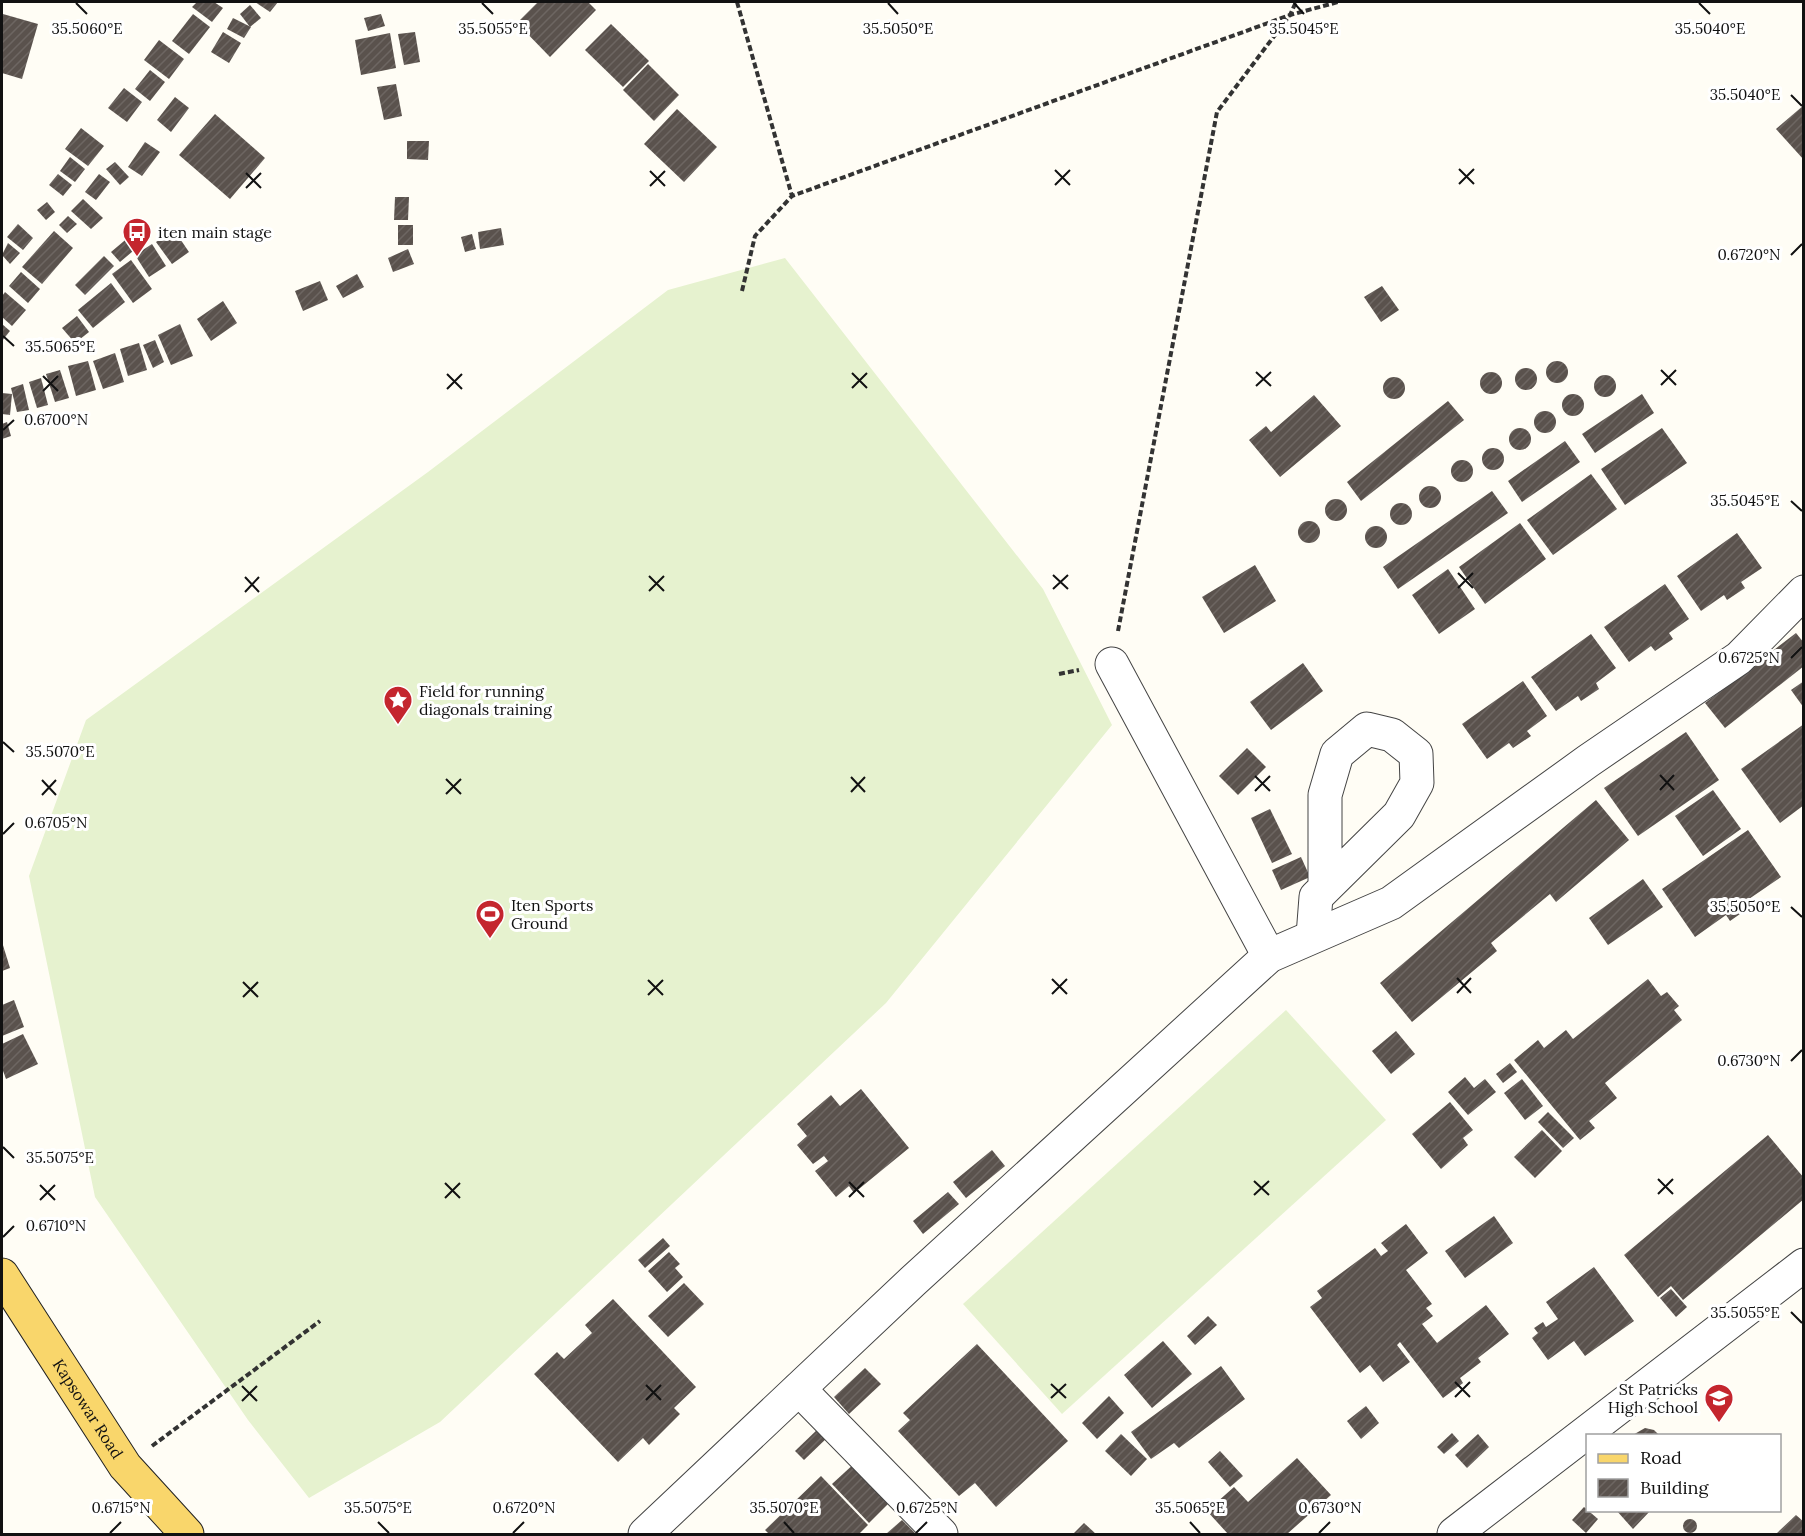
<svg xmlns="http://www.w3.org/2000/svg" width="1805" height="1536" font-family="Lora,serif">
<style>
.pitch{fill:#e6f2cf}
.building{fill:url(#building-hatch)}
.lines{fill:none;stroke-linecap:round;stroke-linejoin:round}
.minor-casing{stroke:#444;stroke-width:35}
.major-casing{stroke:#222;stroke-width:35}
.path{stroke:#333;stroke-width:4;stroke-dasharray:6 3;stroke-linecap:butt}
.minor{stroke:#fff;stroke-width:33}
.major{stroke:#f9d66b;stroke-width:33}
.ticks{fill:none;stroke:#111;stroke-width:2}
.labels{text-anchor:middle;stroke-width:6;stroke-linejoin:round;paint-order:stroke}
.poi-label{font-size:16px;fill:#111;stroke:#fff;text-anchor:start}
.street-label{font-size:16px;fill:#111;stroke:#fff}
.ticks-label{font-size:15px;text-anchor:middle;fill:#111;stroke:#fff;stroke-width:6;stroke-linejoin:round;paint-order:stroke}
</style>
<defs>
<pattern id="building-hatch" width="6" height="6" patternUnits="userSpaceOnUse" patternTransform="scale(1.5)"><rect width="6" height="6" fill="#5a524d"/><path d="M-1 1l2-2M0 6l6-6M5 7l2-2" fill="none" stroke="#6d6662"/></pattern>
</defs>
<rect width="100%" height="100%" fill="#fffdf5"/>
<g class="pitch">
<polygon points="785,258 1043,589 1112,725 886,1003 440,1422 309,1498 248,1420 95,1197 29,876 86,720 428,472 668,290"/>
<polygon points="1286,1010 1386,1120 1062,1414 963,1304"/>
</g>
<g class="building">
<polygon points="197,2 214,2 223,8 212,22 192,7"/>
<polygon points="255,2 278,2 270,12"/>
<polygon points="538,2 588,2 596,10 550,57 517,23"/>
<polygon points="250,5 261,18 250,27 240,14"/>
<polygon points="3,14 38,24 22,79 2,73"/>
<polygon points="193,14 210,27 189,54 172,41"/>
<polygon points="381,14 385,26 368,31 364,18"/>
<polygon points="233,18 251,27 244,38 227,29"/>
<polygon points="611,24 649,61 623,87 585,50"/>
<polygon points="223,32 241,43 229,63 211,52"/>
<polygon points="415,32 420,62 404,65 398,34"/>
<polygon points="390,33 396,68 361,75 355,40"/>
<polygon points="159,40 184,59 169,79 144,60"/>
<polygon points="648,64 679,95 654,121 623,90"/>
<polygon points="150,70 165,82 150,101 135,89"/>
<polygon points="396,84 402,116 384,120 377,87"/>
<polygon points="124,88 142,102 127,122 108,108"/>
<polygon points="175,97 189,108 171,132 157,120"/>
<polygon points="1804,105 1804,160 1776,129"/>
<polygon points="677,109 717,147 684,182 644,144"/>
<polygon points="215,114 265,158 230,199 179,155"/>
<polygon points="81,128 104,146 88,166 65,149"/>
<polygon points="407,141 429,141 428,160 407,159"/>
<polygon points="145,142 160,152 142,176 128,167"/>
<polygon points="70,157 85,169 75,182 60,171"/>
<polygon points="115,162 129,177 120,185 106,169"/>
<polygon points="58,174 72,185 63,196 49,185"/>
<polygon points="99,174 110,182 96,200 85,192"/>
<polygon points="395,197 409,197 408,220 394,220"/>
<polygon points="83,199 103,218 91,229 71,211"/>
<polygon points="47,202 55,212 46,220 37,210"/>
<polygon points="68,216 77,224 67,233 59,225"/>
<polygon points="18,224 33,238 23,250 7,237"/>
<rect x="398" y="225" width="15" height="20"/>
<polygon points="501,228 504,245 480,249 478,232"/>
<polygon points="174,230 189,252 172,264 156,242"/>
<polygon points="54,231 73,248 42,284 22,267"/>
<polygon points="472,234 476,249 465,252 461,237"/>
<polygon points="130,236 139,246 120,262 111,252"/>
<polygon points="8,243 20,253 10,264 2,255"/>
<polygon points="152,244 166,266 149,277 135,255"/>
<polygon points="408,249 414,264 393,272 388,258"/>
<polygon points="104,256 114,266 85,295 75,285"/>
<polygon points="131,260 152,289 133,303 112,274"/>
<polygon points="21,272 40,289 28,303 9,286"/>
<polygon points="357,274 364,287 343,298 336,286"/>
<polygon points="320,281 328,300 303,311 295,291"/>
<polygon points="111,283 125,302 93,328 78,310"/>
<polygon points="1382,286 1399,310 1381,322 1364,297"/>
<polygon points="5,292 26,310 12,326 2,317 2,296"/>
<polygon points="223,301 237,323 211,341 197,319"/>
<polygon points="77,316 89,332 75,343 62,328"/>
<polygon points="2,324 10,331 2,341"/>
<polygon points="180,324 193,356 171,365 158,335"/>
<polygon points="155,340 164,362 153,368 143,345"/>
<polygon points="139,343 147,370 128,376 120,349"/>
<polygon points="115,353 124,382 103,389 93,361"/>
<circle cx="1557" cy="372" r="11"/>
<polygon points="88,361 96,390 76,396 68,366"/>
<circle cx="1526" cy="379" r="11"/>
<polygon points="60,370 69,398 55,402 46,374"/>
<circle cx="1491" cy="383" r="11"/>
<circle cx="1605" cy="386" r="11"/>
<circle cx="1394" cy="388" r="11"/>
<polygon points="41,378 48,405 37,408 29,382"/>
<polygon points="23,384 29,410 17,412 11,388"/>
<polygon points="2,393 12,394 10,415 2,414"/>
<circle cx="1573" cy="405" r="11"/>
<polygon points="1642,394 1654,413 1595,453 1582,434"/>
<polygon points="1314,395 1341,426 1280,477 1249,440 1266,426 1271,432"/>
<polygon points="1448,401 1464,420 1361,501 1347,482"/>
<circle cx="1545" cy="422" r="11"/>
<polygon points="7,422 11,436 2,439 2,424"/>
<circle cx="1520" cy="439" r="11"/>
<polygon points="1662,428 1687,463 1625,505 1601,469"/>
<polygon points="1565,441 1580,462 1522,502 1508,481"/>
<circle cx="1493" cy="459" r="11"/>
<circle cx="1462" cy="471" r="11"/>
<polygon points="1591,474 1617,509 1553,555 1527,520"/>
<circle cx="1430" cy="497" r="11"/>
<polygon points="1492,491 1508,513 1398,589 1383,567"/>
<circle cx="1336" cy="510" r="11"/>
<circle cx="1401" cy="514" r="11"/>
<circle cx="1309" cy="532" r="11"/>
<polygon points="1520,523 1546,559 1485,604 1459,567"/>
<circle cx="1376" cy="537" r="11"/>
<polygon points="1737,533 1762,568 1741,582 1745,588 1727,600 1724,595 1701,611 1677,576"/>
<polygon points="1255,565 1276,601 1224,633 1202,597"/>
<polygon points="1448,569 1475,609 1439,634 1412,595"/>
<polygon points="1665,584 1689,619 1669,633 1673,639 1655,651 1651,646 1629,662 1604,627"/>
<polygon points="1796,633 1804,643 1804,666 1725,728 1705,703"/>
<polygon points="1591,634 1616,668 1596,683 1599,689 1581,701 1578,696 1556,711 1531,677"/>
<polygon points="1303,663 1323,691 1271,730 1250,702"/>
<polygon points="1523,681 1547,716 1527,731 1531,736 1513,748 1509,743 1487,759 1462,724"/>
<polygon points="1804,681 1804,708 1791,690"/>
<polygon points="1804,724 1804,805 1780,823 1741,769"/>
<polygon points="1686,732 1719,780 1638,836 1604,788"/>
<polygon points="1247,748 1266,767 1238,795 1219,776"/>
<polygon points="1713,790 1741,829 1703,856 1675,816"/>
<polygon points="1596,800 1629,840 1556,902 1550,894 1491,943 1497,951 1412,1022 1380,983"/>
<polygon points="1270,809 1292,854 1272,863 1251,818"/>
<polygon points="1748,830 1781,877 1746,901 1750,907 1730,921 1726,915 1695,937 1662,889"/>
<polygon points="1301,857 1310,877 1281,890 1272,870"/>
<polygon points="1643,879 1663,907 1608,945 1589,918"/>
<polygon points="2,942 10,968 2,971"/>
<polygon points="1648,979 1661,996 1667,992 1679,1006 1674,1010 1682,1020 1605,1083 1617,1098 1589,1121 1595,1128 1580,1140 1514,1060 1538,1040 1544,1048 1566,1030 1573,1039"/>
<polygon points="14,1000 24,1027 2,1036 2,1005"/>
<polygon points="1396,1031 1415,1054 1391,1074 1372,1051"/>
<polygon points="23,1034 38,1064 6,1079 2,1068 2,1044"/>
<polygon points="1510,1063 1517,1072 1503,1083 1496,1074"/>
<polygon points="1465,1077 1474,1088 1485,1079 1496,1092 1468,1115 1448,1092"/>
<polygon points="1522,1079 1543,1106 1525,1120 1504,1093"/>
<polygon points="861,1089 909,1148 854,1193 849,1186 836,1197 815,1171 828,1161 824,1156 813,1164 797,1145 807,1136 797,1124 831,1095 840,1106"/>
<polygon points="1450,1102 1473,1130 1463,1138 1468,1145 1441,1169 1412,1134"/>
<polygon points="1548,1112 1574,1138 1563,1148 1538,1122"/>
<polygon points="1542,1130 1562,1151 1535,1178 1514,1157"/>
<polygon points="1768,1135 1804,1178 1804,1199 1683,1300 1671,1286 1658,1297 1624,1255"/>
<polygon points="992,1150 1005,1166 966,1198 953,1182"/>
<polygon points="948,1192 959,1204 923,1234 913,1221"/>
<polygon points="1494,1216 1513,1243 1465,1278 1445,1251"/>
<polygon points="1406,1224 1428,1253 1406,1270 1432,1304 1426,1308 1433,1316 1422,1324 1437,1343 1486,1305 1509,1334 1478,1358 1481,1362 1460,1378 1463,1383 1443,1398 1400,1342 1397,1345 1410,1362 1383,1382 1370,1365 1360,1373 1310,1307 1322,1298 1317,1291 1375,1248 1381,1256 1388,1251 1381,1243"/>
<polygon points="663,1238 670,1246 645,1268 638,1260"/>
<polygon points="669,1252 680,1264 675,1268 683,1277 667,1292 648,1271"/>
<polygon points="1594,1267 1634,1321 1585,1356 1574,1341 1548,1360 1532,1338 1538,1333 1534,1328 1543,1322 1546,1327 1558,1319 1546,1302"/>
<polygon points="684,1283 704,1304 668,1337 648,1316"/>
<polygon points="1671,1289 1687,1307 1676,1317 1660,1298"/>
<polygon points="613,1299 696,1387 674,1408 680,1414 649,1445 643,1438 618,1462 534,1374 557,1352 564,1359 592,1333 585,1325"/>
<polygon points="1208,1316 1217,1325 1195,1345 1187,1336"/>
<polygon points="1163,1341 1192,1374 1152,1408 1124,1375"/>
<polygon points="977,1344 1068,1441 996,1507 975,1483 959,1496 898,1431 910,1420 903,1413"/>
<polygon points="1221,1366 1245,1399 1179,1448 1174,1443 1151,1459 1131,1432"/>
<polygon points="865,1368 881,1384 849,1414 834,1397"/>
<polygon points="1109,1396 1124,1413 1097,1439 1082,1423"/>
<polygon points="1366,1406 1379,1423 1361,1439 1347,1421"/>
<polygon points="820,1427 829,1436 804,1460 795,1451"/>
<polygon points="1645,1428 1654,1430 1660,1436 1631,1436"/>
<polygon points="1452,1433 1459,1441 1444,1454 1437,1447"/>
<polygon points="1121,1434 1147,1459 1131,1476 1105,1451"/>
<polygon points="1478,1434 1489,1447 1467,1468 1455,1455"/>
<polygon points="1220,1451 1243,1476 1230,1487 1208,1462"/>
<polygon points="1297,1458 1331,1495 1287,1534 1228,1534 1207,1511 1234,1487 1248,1502"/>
<polygon points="856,1462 892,1500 869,1523 832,1484"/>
<polygon points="821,1476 868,1525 860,1533 862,1534 769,1534 765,1530"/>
<polygon points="1584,1507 1598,1519 1586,1533 1572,1520"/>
<polygon points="1616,1510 1651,1510 1633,1529"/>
<polygon points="1796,1515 1804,1522 1804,1534 1776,1534"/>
<circle cx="1690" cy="1526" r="7"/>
<polygon points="902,1520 916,1534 886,1534"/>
<polygon points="1084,1523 1096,1534 1073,1534"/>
</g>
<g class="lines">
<g class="minor-casing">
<g id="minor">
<polyline points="1112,664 1269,956"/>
<polyline points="1313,936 1316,897 1399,815 1417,783 1416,754 1392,735 1367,729 1337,754 1325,795 1325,887"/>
<polyline points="799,1389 941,1534"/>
<polyline points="645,1534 913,1281 1269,956 1391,903 1588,761 1739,658 1804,592"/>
<polyline points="1454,1534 1804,1265"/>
</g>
</g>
<g class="major-casing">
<g id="major">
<path id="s1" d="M2 1275 125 1466 187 1534"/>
</g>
</g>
<g class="path">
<polyline points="737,2 792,196"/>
<polyline points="742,291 755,236 792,196 1290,15 1296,2"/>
<polyline points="1118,631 1217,112 1290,15 1338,2"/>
<polyline points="1059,674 1079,670"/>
<polyline points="152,1446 320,1321"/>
</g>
<use href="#minor" class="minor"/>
<use href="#major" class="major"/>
</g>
<path class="ticks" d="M76 3 87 14M482 3 493 14M888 3 898 14M1294 3 1304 14M1699 3 1710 14M1791 95 1802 106M1459 169 1474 184M1055 170 1070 185M650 171 665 186M246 173 261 188M1459 184 1474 169M1055 185 1070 170M650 186 665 171M246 188 261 173M1791 255 1802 244M3 336 14 346M1661 370 1676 385M1256 372 1271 386M852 373 867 388M447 374 462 389M43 376 58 391M1661 385 1676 370M1256 386 1271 372M852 388 867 373M447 389 462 374M43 391 58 376M3 430 14 420M1791 501 1802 511M1458 573 1473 588M1053 575 1068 589M649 576 664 591M245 577 259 592M1458 588 1473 573M1053 589 1068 575M649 591 664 576M245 592 259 577M1791 658 1802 647M3 742 14 752M1660 775 1674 790M1255 776 1270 791M851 777 865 792M446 779 461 794M42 780 56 795M1660 790 1674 775M1255 791 1270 776M851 792 865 777M446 794 461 779M42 795 56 780M3 834 14 823M1791 907 1802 917M1457 978 1471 993M1052 979 1067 994M648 980 663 995M243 982 258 997M1457 993 1471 978M1052 994 1067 979M648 995 663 980M243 997 258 982M1791 1061 1802 1050M3 1147 14 1158M1658 1179 1673 1194M1254 1181 1269 1195M849 1182 864 1197M445 1183 460 1198M40 1185 55 1200M1658 1194 1673 1179M1254 1195 1269 1181M849 1197 864 1182M445 1198 460 1183M40 1200 55 1185M3 1237 14 1226M1791 1312 1802 1323M1455 1382 1470 1397M1051 1384 1066 1398M646 1385 661 1400M242 1386 257 1401M1455 1397 1470 1382M1051 1398 1066 1384M646 1400 661 1385M242 1401 257 1386M378 1522 389 1533M784 1522 794 1533M1190 1522 1200 1533M110 1533 121 1522M513 1533 524 1522M916 1533 927 1522M1319 1533 1330 1522"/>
<defs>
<g id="bus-pin" transform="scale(1.5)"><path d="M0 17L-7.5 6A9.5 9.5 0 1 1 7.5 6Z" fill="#c4262e" stroke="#fff"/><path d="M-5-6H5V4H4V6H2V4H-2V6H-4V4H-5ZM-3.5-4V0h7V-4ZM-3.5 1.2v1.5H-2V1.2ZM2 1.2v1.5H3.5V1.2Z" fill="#fff"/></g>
<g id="sight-pin" transform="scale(1.5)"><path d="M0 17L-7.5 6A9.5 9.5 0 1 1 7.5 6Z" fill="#c4262e" stroke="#fff"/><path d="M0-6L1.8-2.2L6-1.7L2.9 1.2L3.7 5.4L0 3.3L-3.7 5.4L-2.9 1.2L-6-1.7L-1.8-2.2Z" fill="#fff"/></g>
<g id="stadium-pin" transform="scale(1.5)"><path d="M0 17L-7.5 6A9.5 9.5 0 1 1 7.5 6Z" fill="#c4262e" stroke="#fff"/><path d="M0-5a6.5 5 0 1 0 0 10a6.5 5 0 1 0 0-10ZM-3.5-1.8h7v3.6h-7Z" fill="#fff"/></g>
<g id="school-pin" transform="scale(1.5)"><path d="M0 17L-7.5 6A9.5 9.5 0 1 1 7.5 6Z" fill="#c4262e" stroke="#fff"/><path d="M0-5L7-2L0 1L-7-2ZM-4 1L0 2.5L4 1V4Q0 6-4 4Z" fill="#fff"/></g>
</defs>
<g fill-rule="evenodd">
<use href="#bus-pin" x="137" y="232"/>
<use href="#sight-pin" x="398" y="700"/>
<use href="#stadium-pin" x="490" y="914"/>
<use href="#school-pin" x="1719" y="1398"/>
</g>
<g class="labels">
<g class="poi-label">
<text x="158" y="238">iten main stage</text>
<text x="419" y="697">Field for running<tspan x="419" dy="18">diagonals training</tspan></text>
<text x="511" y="911">Iten Sports<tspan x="511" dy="18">Ground</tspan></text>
<text x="1698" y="1395" text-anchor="end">St Patricks<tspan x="1698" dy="18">High School</tspan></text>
</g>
<g class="street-label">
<text dy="6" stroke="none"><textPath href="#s1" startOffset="159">Kapsowar Road</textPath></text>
</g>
</g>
<g class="ticks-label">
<text x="87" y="34">35.5060°E</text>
<text x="493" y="34">35.5055°E</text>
<text x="898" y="34">35.5050°E</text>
<text x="1304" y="34">35.5045°E</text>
<text x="1710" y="34">35.5040°E</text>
<text x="1745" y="100">35.5040°E</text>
<text x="1749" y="260">0.6720°N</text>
<text x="60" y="352">35.5065°E</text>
<text x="56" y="425">0.6700°N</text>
<text x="1745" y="506">35.5045°E</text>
<text x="1749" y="663">0.6725°N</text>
<text x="60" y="757">35.5070°E</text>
<text x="56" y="828">0.6705°N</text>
<text x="1745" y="912">35.5050°E</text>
<text x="1749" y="1066">0.6730°N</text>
<text x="60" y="1163">35.5075°E</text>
<text x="56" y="1231">0.6710°N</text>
<text x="1745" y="1318">35.5055°E</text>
<text x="121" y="1513">0.6715°N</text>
<text x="524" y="1513">0.6720°N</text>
<text x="927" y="1513">0.6725°N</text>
<text x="1330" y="1513">0.6730°N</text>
<text x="378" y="1513">35.5075°E</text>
<text x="784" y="1513">35.5070°E</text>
<text x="1190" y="1513">35.5065°E</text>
</g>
<rect width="1805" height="1536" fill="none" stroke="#111111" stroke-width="6"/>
<rect x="1586" y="1434" width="195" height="78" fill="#ffffff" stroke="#a0a0a0" stroke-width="1.5"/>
<rect x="1598" y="1454" width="30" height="9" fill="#f9d66b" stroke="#a0a0a0" stroke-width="1.5"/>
<text x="1640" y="1464" font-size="18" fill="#111111">Road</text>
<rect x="1598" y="1479" width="30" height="18" fill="url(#building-hatch)" stroke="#a0a0a0" stroke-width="1.5"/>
<text x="1640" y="1494" font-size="18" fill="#111111">Building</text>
</svg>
